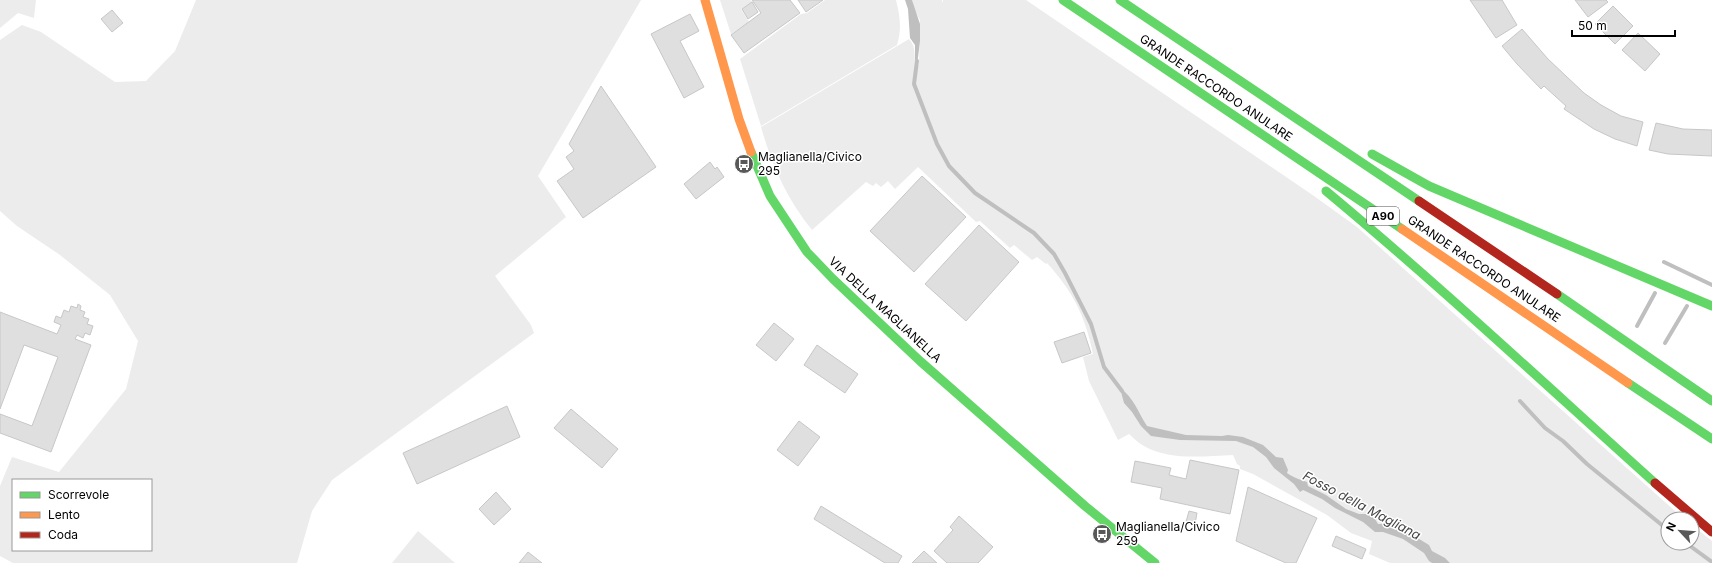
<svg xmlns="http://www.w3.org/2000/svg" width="1712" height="563" font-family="Inter,sans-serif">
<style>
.green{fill:#ececec;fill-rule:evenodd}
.water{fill:#bfbfbf}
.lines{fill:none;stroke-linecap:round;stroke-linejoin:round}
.stream{stroke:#bfbfbf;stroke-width:4}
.building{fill:#dfdfdf;stroke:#c7c7c7}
.fast{stroke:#63d668;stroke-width:9}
.slow{stroke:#ff974d;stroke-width:9}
.jam{stroke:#b3261e;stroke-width:9}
.labels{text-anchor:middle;stroke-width:3;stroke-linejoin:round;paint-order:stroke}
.shield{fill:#fff;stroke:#4c4c4c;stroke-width:1}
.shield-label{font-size:11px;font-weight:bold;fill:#000}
.street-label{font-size:12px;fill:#000;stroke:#fff}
.poi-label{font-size:12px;fill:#000;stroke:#fff;text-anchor:start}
.water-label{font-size:13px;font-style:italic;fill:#444;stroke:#fff}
</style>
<rect width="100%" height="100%" fill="#fff"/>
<g class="green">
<polygon points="0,0 36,0 34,18 18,13 0,28"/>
<path d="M196 0H641L538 176 566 217 495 276 531 325 534 333 332 480 312 511 297 563H13L0 556V486L12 457 59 472 126 389 138 341 110 295 60 255 17 226 0 211V40L22 25 41 32 115 82 146 81 175 51ZM13 480H151V550H13Z"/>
<polygon points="720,0 750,0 752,2 741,9 749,22 731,34"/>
<path d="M825 0H896C900 16 902 29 897 45L761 126 740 59 801 14 807 13Z"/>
<path d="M912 0H942V3L943 0H1026L1314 196 1357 227 1684 519H1668V543H1692V525L1712 541V563H1390L1369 554 1372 541 1351 533 1327 515 1253 474 1240 469V466L1237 464 1233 455C1204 456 1170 461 1144 446 1138 443 1134 438 1129 434L1118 440 1089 381 1083 357 1093 354C1085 315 1073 292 1047 263L1046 264 1037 257 1032 260 1014 245 1010 248 980 221 976 222 918 167 895 189 888 181 881 187 876 183 873 186 866 182 812 230C787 199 772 166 761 127L909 39C917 48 913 55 916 66L919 65 920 20 914 9Z"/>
<polygon points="418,531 455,563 392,563"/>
</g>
<g class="water">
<polygon points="905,0 912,0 920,24 920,41 917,66 915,59 915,45 910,38 908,9"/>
<path d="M1120 388C1133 396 1139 414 1147 426L1186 435 1222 436 1228 435 1243 437 1263 445 1276 457 1283 458 1288 470 1287 473C1294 478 1299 479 1307 482L1308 486 1326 495 1346 509 1359 514H1372L1378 524H1389L1392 528 1402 532 1411 534 1429 545 1432 551 1445 558 1450 563H1432L1429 561 1424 553 1403 539 1383 532H1375L1363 522 1335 508 1322 499 1303 490 1300 492 1294 484 1274 468 1266 457 1253 447 1236 441 1180 440 1151 436 1141 426 1132 412 1124 403Z"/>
</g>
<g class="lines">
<g class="stream">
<polyline points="917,61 914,84 937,144 949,166 975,193 1034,233 1054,254 1065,273 1091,324 1104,367 1122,391"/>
<polyline points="1664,262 1712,285"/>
<polyline points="1637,326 1655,293"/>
<polyline points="1665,343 1687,306"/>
<polyline points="1520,401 1545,428 1563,441 1587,464 1668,530"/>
<polyline points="1686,543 1712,562"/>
</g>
</g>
<g class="building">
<polygon points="752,0 790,0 800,13 744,53 731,35 761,13"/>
<polygon points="798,0 823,0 806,12"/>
<polygon points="1470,0 1502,0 1517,25 1496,38"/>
<polygon points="1575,0 1606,0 1608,2 1588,17"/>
<polygon points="752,2 758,12 748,19 742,9"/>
<polygon points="1613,6 1633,26 1615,44 1595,24"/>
<polygon points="112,10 123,23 112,32 101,19"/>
<polygon points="690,14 699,31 680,41 704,87 684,98 651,34"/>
<polygon points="1522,29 1548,59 1584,93 1601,105 1621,116 1643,122 1637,146 1615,139 1594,129 1564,109 1566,106 1544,86 1541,89 1517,64 1502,46"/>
<polygon points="1638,33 1660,54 1645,71 1622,50"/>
<polygon points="601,86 656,167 583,218 557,181 574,169 566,157 574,151 569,144"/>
<polygon points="1656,123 1683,129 1712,130 1712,156 1668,154 1649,150"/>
<polygon points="710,162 715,169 717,167 724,177 696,199 684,184"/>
<polygon points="922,176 966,217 914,272 870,231"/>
<polygon points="979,225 1019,262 966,321 925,284"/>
<polygon points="78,304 81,306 80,310 85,312 83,317 89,319 87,324 93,326 90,335 85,333 83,338 77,335 75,339 91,345 51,452 0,433 0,414 32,426 58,357 24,345 0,409 0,312 57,334 61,325 54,322 56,316 61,318 64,310 69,312 71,306 77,308"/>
<polygon points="774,323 794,339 776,361 756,345"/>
<polygon points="1084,332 1091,353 1062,363 1054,342"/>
<polygon points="817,345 858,374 845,393 804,365"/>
<polygon points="507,406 520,437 417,484 403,453"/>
<polygon points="571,409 618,449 602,468 554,428"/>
<polygon points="799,421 820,437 798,466 777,450"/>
<polygon points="1190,460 1239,470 1230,514 1160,499 1162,488 1131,482 1135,461 1171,468 1169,475 1186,479"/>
<polygon points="1248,487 1317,518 1296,563 1286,563 1236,541"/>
<polygon points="496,492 511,509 494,525 479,509"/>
<polygon points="821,506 902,556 898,563 885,563 814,519"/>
<polygon points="1189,511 1197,513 1195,524 1186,522"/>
<polygon points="959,516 993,547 978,563 947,563 934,551 953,530 950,527"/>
<polygon points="1336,536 1366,549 1362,559 1332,546"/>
<polygon points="924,551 937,563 912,563"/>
<polygon points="528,552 542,563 519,563"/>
</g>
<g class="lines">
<g class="fast">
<polyline points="1063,0 1402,229"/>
<polyline points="1120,0 1419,201"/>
<polyline points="751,152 770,196 807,252 833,279 920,361 1085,506 1155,563"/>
<polyline points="1372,154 1429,186 1712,306"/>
<path d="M1326 191C1439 285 1546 385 1655 483"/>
<polyline points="1557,294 1712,401"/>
<polyline points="1628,383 1712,439"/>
</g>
<g class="slow">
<polyline points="705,0 739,119 751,152"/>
<polyline points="1402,229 1628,383"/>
</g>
<g class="jam">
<polyline points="1419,201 1557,294"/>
<polyline points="1655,483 1712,532"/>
</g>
</g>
<defs>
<g id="bus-disc" transform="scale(1)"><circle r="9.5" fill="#595959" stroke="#fff"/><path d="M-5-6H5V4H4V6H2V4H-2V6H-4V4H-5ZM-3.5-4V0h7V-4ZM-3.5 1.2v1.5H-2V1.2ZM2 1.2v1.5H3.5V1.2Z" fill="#fff"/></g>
</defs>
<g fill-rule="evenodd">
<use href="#bus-disc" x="744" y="164"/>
<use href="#bus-disc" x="1102" y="534"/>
</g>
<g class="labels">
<rect class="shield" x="1367" y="207" width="32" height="18" rx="3"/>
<g class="shield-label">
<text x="1383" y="220">A90</text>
</g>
<g class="street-label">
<text transform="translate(1216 88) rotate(34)" y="4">GRANDE RACCORDO ANULARE</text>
<text transform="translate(1484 269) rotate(34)" y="4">GRANDE RACCORDO ANULARE</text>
<text transform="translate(885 310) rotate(43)" y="4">VIA DELLA MAGLIANELLA</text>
</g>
<g class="poi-label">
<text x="758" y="161">Maglianella/Civico<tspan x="758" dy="14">295</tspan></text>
<text x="1116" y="531">Maglianella/Civico<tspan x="1116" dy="14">259</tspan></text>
</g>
<g class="water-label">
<text transform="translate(1362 505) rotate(28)" y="5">Fosso della Magliana</text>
</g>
</g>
<rect x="12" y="479" width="140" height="72" fill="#ffffff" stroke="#999999"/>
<rect x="20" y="492" width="20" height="6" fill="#63d668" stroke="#999999"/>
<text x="48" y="499" font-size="12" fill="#000000">Scorrevole</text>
<rect x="20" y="512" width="20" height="6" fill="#ff974d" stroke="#999999"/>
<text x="48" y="519" font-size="12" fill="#000000">Lento</text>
<rect x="20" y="532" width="20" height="6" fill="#b3261e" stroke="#999999"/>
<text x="48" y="539" font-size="12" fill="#000000">Coda</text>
<g transform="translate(1680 531) rotate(296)"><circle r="19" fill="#ffffff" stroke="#999999"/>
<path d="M0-3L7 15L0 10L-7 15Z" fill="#595959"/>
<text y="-6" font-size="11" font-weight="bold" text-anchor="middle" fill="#000000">N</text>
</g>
<path d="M1572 30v6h103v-6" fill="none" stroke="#000000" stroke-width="2"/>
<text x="1578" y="30" font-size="12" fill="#000000" stroke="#ffffff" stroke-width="3" paint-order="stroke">50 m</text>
</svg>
